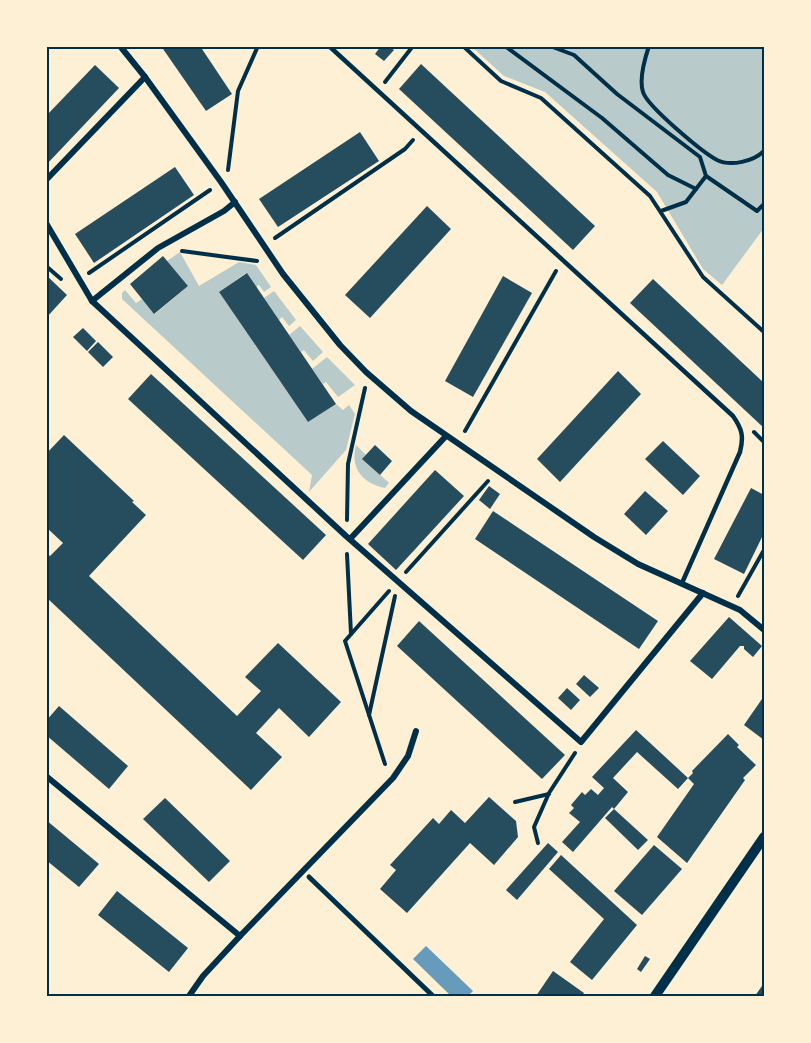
<svg xmlns="http://www.w3.org/2000/svg" width="811" height="1043" font-family="Cabin,sans-serif">
<style>
.green{fill:#b9caca}
.water{fill:#669bbc}
.building{fill:#264d5e}
.lines{fill:none;stroke-linecap:round;stroke-linejoin:round}
.path{stroke:#003049;stroke-width:4}
.service{stroke:#003049;stroke-width:4.5}
.pedestrian{stroke:#003049;stroke-width:5}
.minor{stroke:#003049;stroke-width:6}
.tertiary{stroke:#003049;stroke-width:10}
.neatline{fill:none;stroke:#003049;stroke-width:2}
</style>
<rect width="100%" height="100%" fill="#fdf0d5"/>
<g class="green">
<polygon points="472,47 764,47 764,228 722,285 703,269 657,192 545,92 504,76"/>
<polygon points="180,252 199,286 239,262 256,265 271,287 264,292 259,285 256,287 246,273 219,292 308,422 336,404 343,410 349,405 355,414 346,450 309,492 312,475 122,299 122,293 125,290 136,303 142,299 155,314 188,286 167,261"/>
<polygon points="274,291 296,320 289,326 282,317 279,320 264,298"/>
<polygon points="300,326 323,352 313,361 304,350 301,352 289,335"/>
<polygon points="327,357 355,385 338,397 326,382 323,384 312,369"/>
<path d="M356 445 366 455 363 459 389 483 385 488C362 483 350 468 356 445Z"/>
</g>
<polygon class="water" points="426,946 473,991 468,996 451,996 413,959"/>
<g class="building">
<polygon points="161,46 200,46 232,94 206,111"/>
<polygon points="381,46 389,46 394,50 384,61 375,54"/>
<polygon points="421,64 595,226 573,250 399,89"/>
<polygon points="95,65 119,88 46,165 46,116"/>
<polygon points="360,132 379,161 278,227 259,199"/>
<polygon points="175,167 194,195 94,263 75,234"/>
<polygon points="427,206 451,229 370,318 345,295"/>
<polygon points="163,256 188,286 154,314 130,284"/>
<polygon points="247,273 336,404 308,422 219,292"/>
<polygon points="46,275 67,295 46,318"/>
<polygon points="503,276 532,293 473,397 445,381"/>
<polygon points="653,279 764,383 764,428 630,303"/>
<polygon points="83,328 96,341 87,351 73,337"/>
<polygon points="98,342 113,357 103,367 88,352"/>
<polygon points="618,371 641,394 560,482 537,459"/>
<polygon points="151,374 326,535 303,560 128,399"/>
<polygon points="64,435 134,501 132,502 146,515 89,576 237,716 261,691 245,677 278,643 341,702 309,737 279,708 256,733 282,757 251,790 46,597 46,553 50,556 63,543 46,527 46,454"/>
<polygon points="663,441 700,476 683,495 645,459"/>
<polygon points="375,445 392,461 380,475 362,459"/>
<polygon points="435,470 464,496 396,570 368,544"/>
<polygon points="489,486 500,494 490,509 479,500"/>
<polygon points="751,488 764,495 764,533 744,574 714,559"/>
<polygon points="645,491 668,511 646,535 624,514"/>
<polygon points="493,511 658,621 639,649 475,539"/>
<polygon points="729,617 762,646 753,657 744,649 744,646 740,646 712,679 690,661"/>
<polygon points="419,621 565,755 542,779 397,646"/>
<polygon points="584,675 599,688 590,697 576,684"/>
<polygon points="567,688 580,700 571,710 558,698"/>
<polygon points="764,696 764,740 744,725"/>
<polygon points="59,706 128,766 109,789 46,735 46,721"/>
<polygon points="636,730 688,778 693,773 692,771 728,734 739,745 737,747 756,765 743,778 745,780 687,863 657,837 694,784 688,778 678,789 637,752 613,778 628,792 614,809 612,807 573,852 562,842 580,822 569,813 574,808 571,805 582,792 585,795 591,789 598,795 604,788 592,777"/>
<polygon points="489,797 516,821 518,837 494,865 470,843 407,913 380,889 396,870 390,865 433,818 439,824 451,810 465,823"/>
<polygon points="165,798 230,861 209,882 143,819"/>
<polygon points="614,809 648,840 638,850 605,818"/>
<polygon points="46,820 99,864 79,887 46,860"/>
<polygon points="548,843 558,852 517,900 506,890"/>
<polygon points="654,845 682,869 642,915 614,891"/>
<polygon points="561,855 637,925 592,980 570,962 604,919 549,869"/>
<polygon points="117,891 188,948 169,972 98,915"/>
<polygon points="645,956 650,959 641,972 637,969"/>
<polygon points="553,971 584,993 582,996 536,996"/>
<polygon points="764,983 764,996 755,996"/>
</g>
<g class="lines">
<g class="path">
<polyline points="463,46 501,81 541,98 650,196 703,277 764,332"/>
<polyline points="505,46 602,118 668,175 696,189"/>
<polyline points="550,46 574,55 617,94 700,157 706,176 757,211 764,204"/>
<path d="M649 46C645 58 639 80 643 92 647 106 702 152 717 160 731 167 754 161 764 151"/>
<polyline points="385,82 413,46"/>
<polyline points="228,170 238,91 258,46"/>
<polyline points="661,211 686,202 706,176"/>
<polyline points="275,238 405,149 413,140"/>
<polyline points="182,251 257,261"/>
<polyline points="46,266 61,279"/>
<polyline points="89,273 210,190"/>
<polyline points="465,431 556,271"/>
<polyline points="754,432 764,442"/>
<polyline points="347,520 348,464 365,388"/>
<polyline points="347,554 351,634"/>
<polyline points="406,572 488,481"/>
<polyline points="738,596 764,550"/>
<polyline points="369,715 395,596"/>
<polyline points="385,764 345,641 389,591"/>
<polyline points="515,802 549,794"/>
<polyline points="538,843 534,827 549,793 575,753"/>
</g>
<path class="service" d="M329 46 733 416C742 429 744 436 740 452L682 583"/>
<polyline class="pedestrian" points="309,877 433,996"/>
<g class="minor">
<polyline points="120,46 145,77 221,182 283,274 340,345 366,372 411,411 594,537 638,564 740,610 764,630"/>
<polyline points="46,180 145,77"/>
<polyline points="46,223 92,301 346,536 581,742 703,593"/>
<polyline points="92,301 158,248 224,211 235,202"/>
<polyline points="350,539 446,436"/>
<polyline points="46,776 240,936"/>
<polyline points="189,996 203,976 240,936 393,778 408,756 416,731"/>
</g>
<polyline class="tertiary" points="655,996 764,837"/>
</g>
<rect width="811" height="1043" fill="none" stroke="#fdf0d5" stroke-width="96"/>
<rect x="48" y="48" width="715" height="947" class="neatline"/>
</svg>
